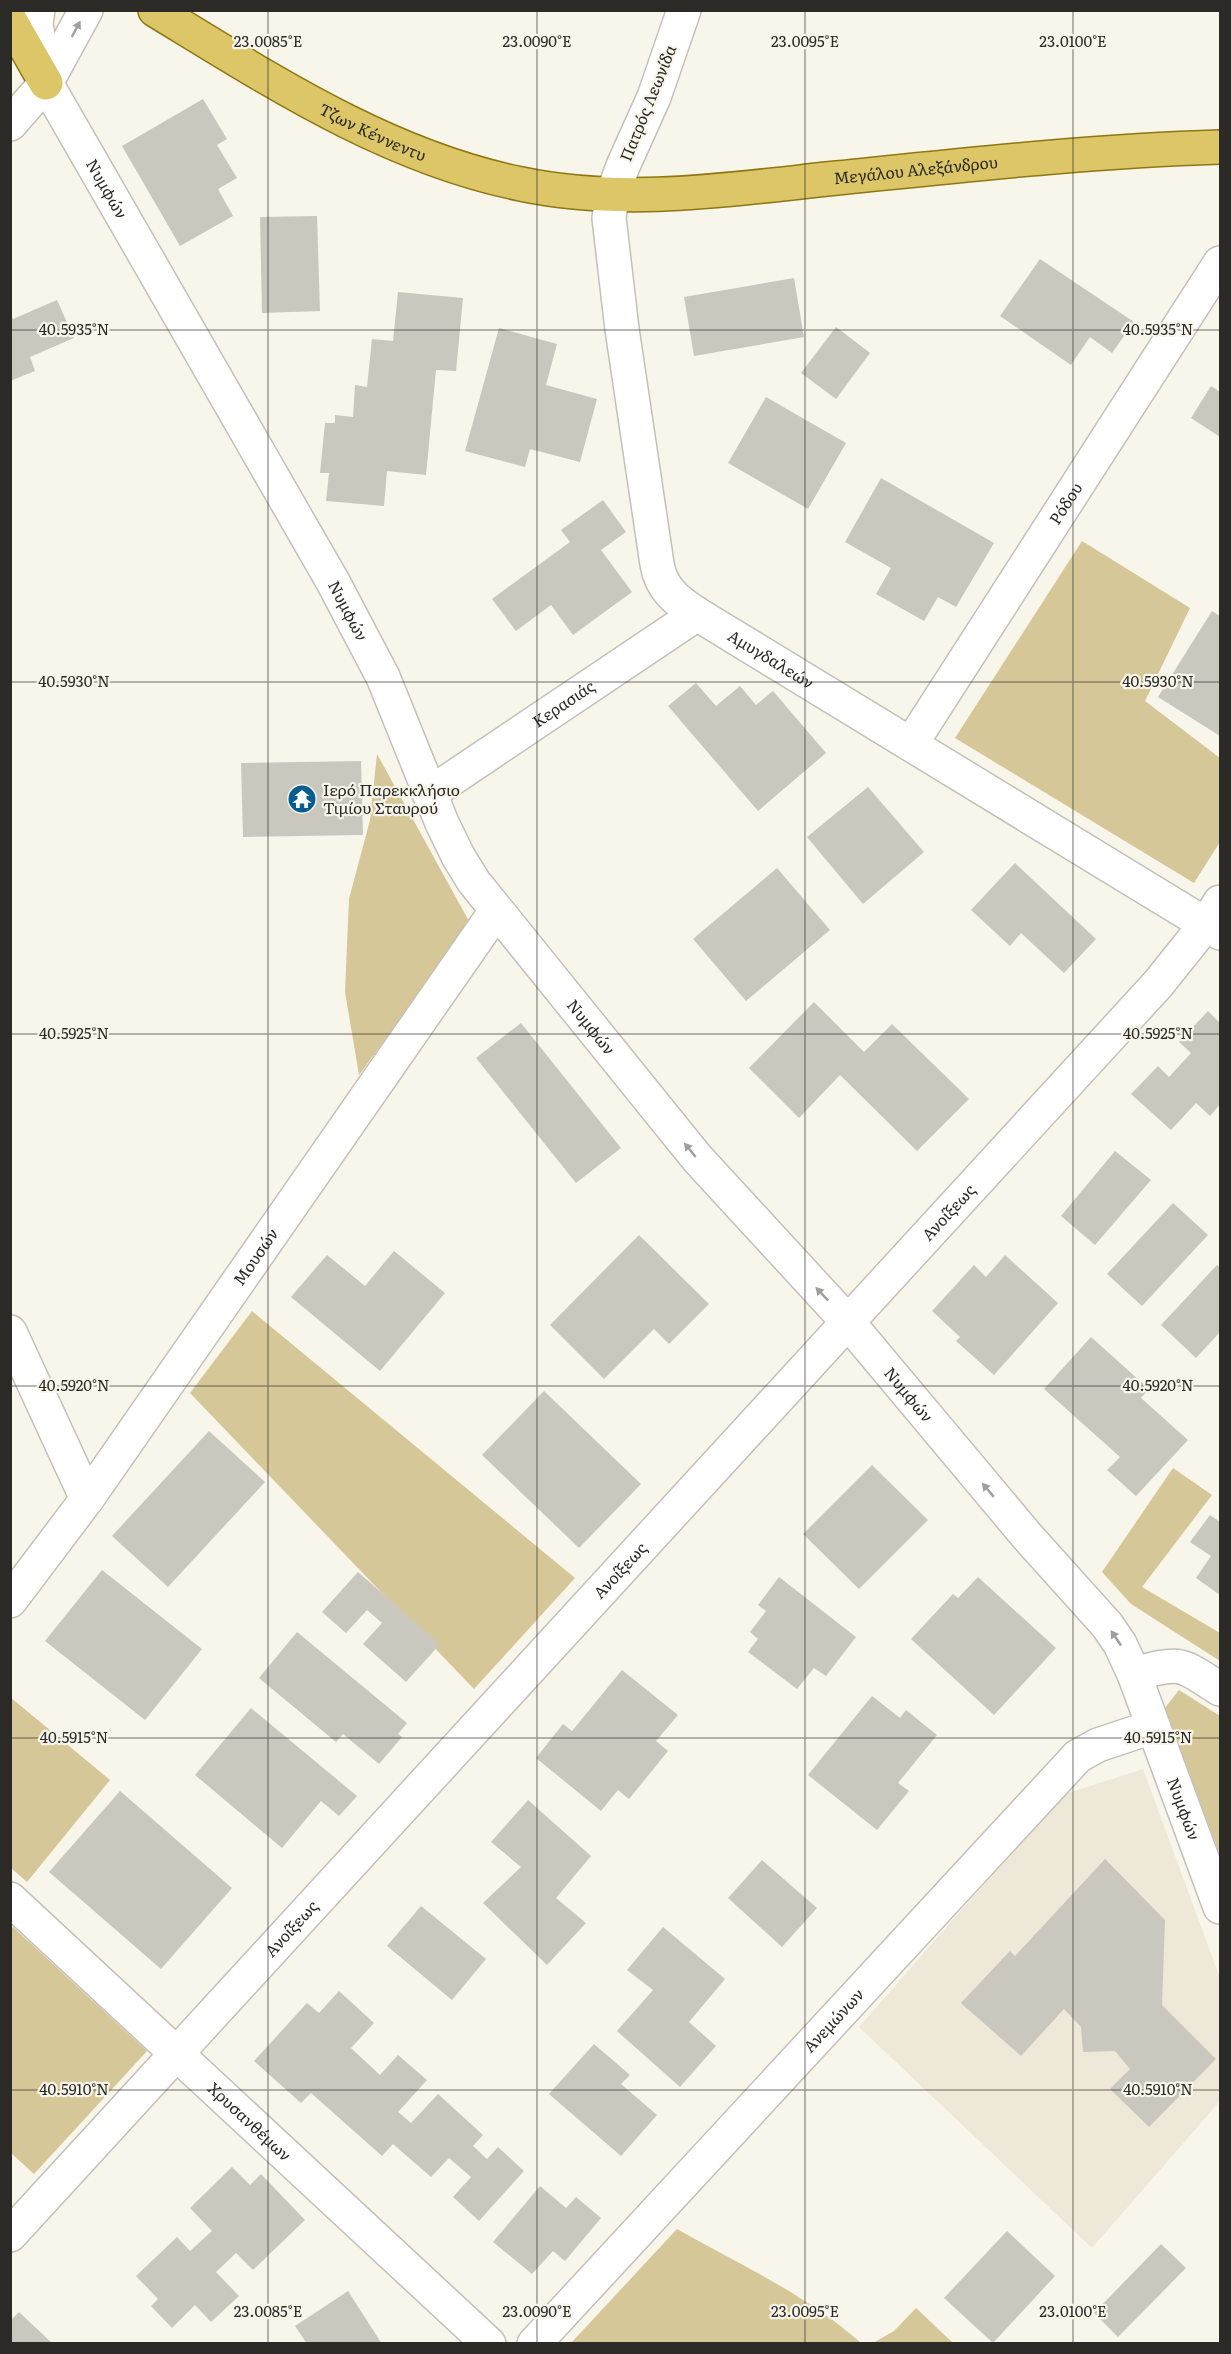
<svg xmlns="http://www.w3.org/2000/svg" width="1231" height="2354" font-family="Literata,serif">
<style>
.built{fill:#eee8d8}
.green{fill:#d6c798}
.building{fill:#cac7be}
.lines{fill:none;stroke-linecap:round;stroke-linejoin:round}
.minor-casing{stroke:#c3c0b7;stroke-width:36}
.major-casing{stroke:#8f7710;stroke-width:36}
.minor{stroke:#fff;stroke-width:33}
.major{stroke:#dcc668;stroke-width:33}
.oneway{fill:#a09f9d}
.ticks{fill:none;stroke:#2b2a26;stroke-width:1.5;stroke-opacity:0.45}
.labels{text-anchor:middle;stroke-width:4.5;stroke-linejoin:round;paint-order:stroke}
.street-label{font-size:16px;fill:#2b2a26;stroke:#f8f5eb}
.poi-label{font-size:16px;fill:#2b2a26;stroke:#f8f5eb;text-anchor:start}
.ticks-label{font-size:15px;text-anchor:middle;fill:#2b2a26;stroke:#f8f5eb;stroke-width:4.5;stroke-linejoin:round;paint-order:stroke}
</style>
<rect width="100%" height="100%" fill="#f8f5eb"/>
<polygon class="built" points="1143,1769 1220,1978 1220,2101 1092,2248 859,2027 1062,1795"/>
<g class="green">
<polygon points="1082,541 1190,608 1145,701 1220,758 1220,842 1194,883 955,738"/>
<polygon points="377,754 470,923 359,1075 345,992 349,899 370,820"/>
<polygon points="252,1311 575,1578 474,1689 190,1393"/>
<polygon points="1173,1468 1212,1495 1142,1587 1220,1633 1220,1661 1131,1604 1102,1572"/>
<polygon points="1179,1690 1220,1716 1220,1855 1165,1708"/>
<polygon points="10,1697 110,1780 27,1882 11,1868"/>
<polygon points="13,1927 147,2051 34,2174 11,2153 10,1930"/>
<path d="M677 2229C739 2264 807 2295 861 2343H571Z"/>
<polygon points="916,2308 953,2343 873,2343 894,2331"/>
</g>
<g class="building">
<polygon points="203,99 227,139 217,145 237,178 218,189 233,216 180,246 122,146"/>
<polygon points="317,216 320,311 262,313 260,217"/>
<polygon points="1040,259 1134,322 1112,353 1090,337 1071,365 1000,316"/>
<polygon points="794,278 804,337 694,356 684,297"/>
<polygon points="398,292 463,298 456,371 436,370 426,475 387,471 384,506 326,501 329,473 320,473 325,423 335,423 335,415 353,417 355,385 367,387 372,339 393,341"/>
<polygon points="57,300 74,338 30,357 35,371 10,381 10,314 13,319"/>
<polygon points="836,327 870,353 836,399 801,373"/>
<polygon points="499,328 557,344 546,385 597,399 580,462 530,449 525,467 465,451"/>
<polygon points="1211,386 1220,392 1220,437 1191,418"/>
<polygon points="766,397 846,443 808,509 728,463"/>
<polygon points="881,478 994,543 956,607 938,597 924,621 876,594 891,568 845,542"/>
<polygon points="603,500 626,532 601,550 632,592 573,635 551,605 516,631 492,599 570,542 561,530"/>
<polygon points="1212,611 1220,616 1220,736 1158,697"/>
<polygon points="696,683 716,706 740,686 756,705 773,691 826,753 758,811 668,706"/>
<polygon points="361,761 363,835 243,837 241,763"/>
<polygon points="868,787 924,852 863,904 807,837"/>
<polygon points="1015,863 1096,939 1064,973 1021,933 1010,946 971,910"/>
<polygon points="777,868 830,930 746,1001 693,939"/>
<polygon points="814,1002 864,1052 892,1024 969,1099 917,1151 840,1075 799,1118 749,1068"/>
<polygon points="1208,1011 1220,1023 1220,1104 1210,1116 1196,1103 1171,1130 1131,1094 1158,1066 1169,1077 1191,1053 1179,1042"/>
<polygon points="521,1023 621,1148 576,1183 476,1058"/>
<polygon points="1115,1151 1151,1180 1095,1245 1061,1216"/>
<polygon points="1173,1203 1208,1235 1142,1306 1107,1274"/>
<polygon points="639,1235 709,1304 669,1344 654,1329 604,1379 550,1325"/>
<polygon points="394,1251 445,1293 380,1371 291,1297 327,1255 365,1286"/>
<polygon points="1005,1255 1058,1303 994,1375 956,1341 960,1337 932,1311 974,1265 986,1277"/>
<polygon points="1217,1265 1220,1268 1220,1332 1196,1358 1161,1325"/>
<polygon points="1091,1337 1149,1389 1141,1398 1188,1440 1136,1496 1107,1470 1120,1457 1044,1389"/>
<polygon points="544,1391 641,1484 579,1548 482,1455"/>
<polygon points="209,1431 265,1482 168,1587 112,1536"/>
<polygon points="872,1465 928,1520 859,1589 803,1534"/>
<polygon points="1210,1515 1220,1522 1220,1595 1196,1578 1211,1556 1190,1542"/>
<polygon points="102,1570 202,1649 145,1720 45,1641"/>
<polygon points="358,1572 440,1644 406,1682 363,1644 382,1623 367,1610 346,1633 322,1612"/>
<polygon points="779,1577 856,1637 826,1676 814,1668 797,1689 748,1652 758,1639 750,1632 766,1611 758,1605"/>
<polygon points="978,1577 1056,1648 994,1715 911,1639 953,1594 958,1598"/>
<polygon points="297,1632 407,1723 398,1734 402,1737 379,1764 343,1734 336,1742 259,1678"/>
<polygon points="622,1670 678,1715 656,1741 668,1751 629,1799 618,1790 601,1811 536,1758 563,1724 572,1731"/>
<polygon points="872,1696 900,1718 906,1710 937,1735 898,1783 909,1791 877,1830 808,1775"/>
<polygon points="251,1708 357,1796 339,1816 321,1801 282,1848 195,1775"/>
<polygon points="120,1791 232,1888 161,1969 49,1872"/>
<polygon points="528,1800 591,1856 556,1898 586,1923 547,1965 483,1903 521,1867 491,1842"/>
<polygon points="1105,1859 1165,1920 1162,2005 1216,2059 1149,2127 1110,2089 1130,2069 1115,2051 1083,2052 1081,2027 1064,2009 1021,2056 961,2003 1010,1951 1015,1956"/>
<polygon points="762,1860 817,1908 782,1947 728,1898"/>
<polygon points="421,1906 486,1959 452,2000 387,1946"/>
<polygon points="663,1927 725,1979 689,2022 716,2046 680,2087 617,2031 653,1990 627,1970"/>
<polygon points="339,1991 374,2023 351,2048 380,2075 398,2055 427,2080 398,2112 411,2123 438,2094 483,2135 473,2146 487,2159 498,2147 524,2171 479,2221 453,2197 471,2177 449,2158 431,2177 393,2144 382,2156 311,2093 301,2103 254,2061 307,2003 319,2013"/>
<polygon points="594,2044 630,2075 621,2084 657,2115 621,2156 549,2094"/>
<polygon points="232,2167 250,2185 261,2174 305,2220 253,2270 236,2253 216,2272 239,2296 211,2322 195,2305 172,2328 151,2306 158,2299 136,2276 177,2237 190,2251 212,2231 190,2208"/>
<polygon points="540,2186 566,2208 576,2197 601,2218 565,2261 553,2251 532,2274 493,2242"/>
<polygon points="1007,2231 1055,2276 993,2343 944,2298"/>
<polygon points="1161,2244 1186,2268 1118,2337 1094,2313"/>
<polygon points="348,2291 382,2344 307,2344 295,2326"/>
<polygon points="19,2312 53,2344 10,2344 10,2321"/>
</g>
<g class="lines">
<g class="minor-casing">
<g id="minor">
<path id="s1" d="M38 10 36 24 46 83 333 582 383 677 442 823 458 856 474 882 697 1158 847 1321 1027 1536 1107 1625 1120 1644 1134 1674 1220 1907"/>
<path id="s2" d="M684 10 654 97 623 166 612 196 609 218 622 329 657 564C661 589 677 601 697 614L1220 933"/>
<polyline points="10,124 46,83 86,10"/>
<path id="s3" d="M911 744 1220 263"/>
<path id="s4" d="M429 794 697 614"/>
<polyline points="10,1332 87,1499"/>
<path id="s5" d="M10 1601 87 1499 496 911"/>
<path d="M1134 1674C1182 1661 1179 1663 1220 1689"/>
<path id="s6" d="M10 1899 489 2344"/>
<path id="s7" d="M10 2235 1158 984 1206 924 1220 902"/>
<path id="s8" d="M534 2344 1078 1756 1098 1745 1152 1727"/>
</g>
</g>
<g class="major-casing">
<g id="major">
<path id="s9" d="M155 10C270 80 387 157 521 184 626 206 732 189 837 178 965 165 1092 151 1220 147"/>
<polyline points="10,20 46,83"/>
</g>
</g>
<use href="#minor" class="minor"/>
<use href="#major" class="major"/>
</g>
<defs><path id="oneway-solid" d="M-6-.8H1V-3.2L6.5 0L1 3.2V.8H-6Z" transform="scale(1.5)"/></defs>
<g class="oneway">
<use href="#oneway-solid" transform="translate(76 29) rotate(-62)"/>
<use href="#oneway-solid" transform="translate(690 1150) rotate(-129)"/>
<use href="#oneway-solid" transform="translate(822 1294) rotate(-133)"/>
<use href="#oneway-solid" transform="translate(988 1490) rotate(-130)"/>
<use href="#oneway-solid" transform="translate(1116 1638) rotate(-124)"/>
</g>
<path class="ticks" d="M268 10V2344M537 10V2344M805 10V2344M1073 10V2344M10 330H1220M10 682H1220M10 1034H1220M10 1386H1220M10 1738H1220M10 2090H1220"/>
<defs>
<g id="temple-disc" transform="scale(1.5)"><circle r="9.5" fill="#055e8f" stroke="#f8f5eb"/><path d="M0-6L5-2H3V0L6.5 2.5H4V6H1.5V3h-3V6H-4V2.5H-6.5L-3 0V-2H-5Z" fill="#fff"/></g>
</defs>
<g fill-rule="evenodd">
<use href="#temple-disc" x="302" y="799"/>
</g>
<g class="labels">
<g class="street-label">
<text transform="translate(648 103) rotate(-68)" y="6">Πατρός Λεωνίδα</text>
<text dy="6" stroke="none"><textPath href="#s9" startOffset="250">Τζων Κέννεντυ</textPath></text>
<text dy="6" stroke="none"><textPath href="#s9" startOffset="804">Μεγάλου Αλεξάνδρου</textPath></text>
<text dy="6" stroke="none"><textPath href="#s1" startOffset="196">Νυμφών</textPath></text>
<text dy="6" stroke="none"><textPath href="#s3" startOffset="286">Ρόδου</textPath></text>
<text dy="6" stroke="none"><textPath href="#s1" startOffset="682">Νυμφών</textPath></text>
<text dy="6" stroke="none"><textPath href="#s2" startOffset="724">Αμυγδαλεών</textPath></text>
<text dy="6" stroke="none"><textPath href="#s4" startOffset="162">Κερασιάς</textPath></text>
<text dy="6" stroke="none"><textPath href="#s1" startOffset="1168">Νυμφών</textPath></text>
<text dy="6" stroke="none"><textPath href="#s7" startOffset="1388">Ανοίξεως</textPath></text>
<text dy="6" stroke="none"><textPath href="#s5" startOffset="423">Μουσών</textPath></text>
<text dy="6" stroke="none"><textPath href="#s1" startOffset="1654">Νυμφών</textPath></text>
<text dy="6" stroke="none"><textPath href="#s7" startOffset="902">Ανοίξεως</textPath></text>
<text dy="6" stroke="none"><textPath href="#s1" startOffset="2158">Νυμφών</textPath></text>
<text dy="6" stroke="none"><textPath href="#s7" startOffset="416">Ανοίξεως</textPath></text>
<text dy="6" stroke="none"><textPath href="#s8" startOffset="441">Ανεμώνων</textPath></text>
<text dy="6" stroke="none"><textPath href="#s6" startOffset="327">Χρυσανθέμων</textPath></text>
</g>
<g class="poi-label">
<text x="323" y="796">Ιερό Παρεκκλήσιο<tspan x="323" dy="18">Τιμίου Σταυρού</tspan></text>
</g>
</g>
<g class="ticks-label">
<text x="268" y="47">23.0085°E</text>
<text x="537" y="47">23.0090°E</text>
<text x="805" y="47">23.0095°E</text>
<text x="1073" y="47">23.0100°E</text>
<text x="74" y="335">40.5935°N</text>
<text x="1158" y="335">40.5935°N</text>
<text x="74" y="687">40.5930°N</text>
<text x="1158" y="687">40.5930°N</text>
<text x="74" y="1039">40.5925°N</text>
<text x="1158" y="1039">40.5925°N</text>
<text x="74" y="1391">40.5920°N</text>
<text x="1158" y="1391">40.5920°N</text>
<text x="74" y="1743">40.5915°N</text>
<text x="1158" y="1743">40.5915°N</text>
<text x="74" y="2095">40.5910°N</text>
<text x="1158" y="2095">40.5910°N</text>
<text x="268" y="2317">23.0085°E</text>
<text x="537" y="2317">23.0090°E</text>
<text x="805" y="2317">23.0095°E</text>
<text x="1073" y="2317">23.0100°E</text>
</g>
<rect width="1231" height="2354" fill="none" stroke="#2b2a26" stroke-width="24"/>
</svg>
